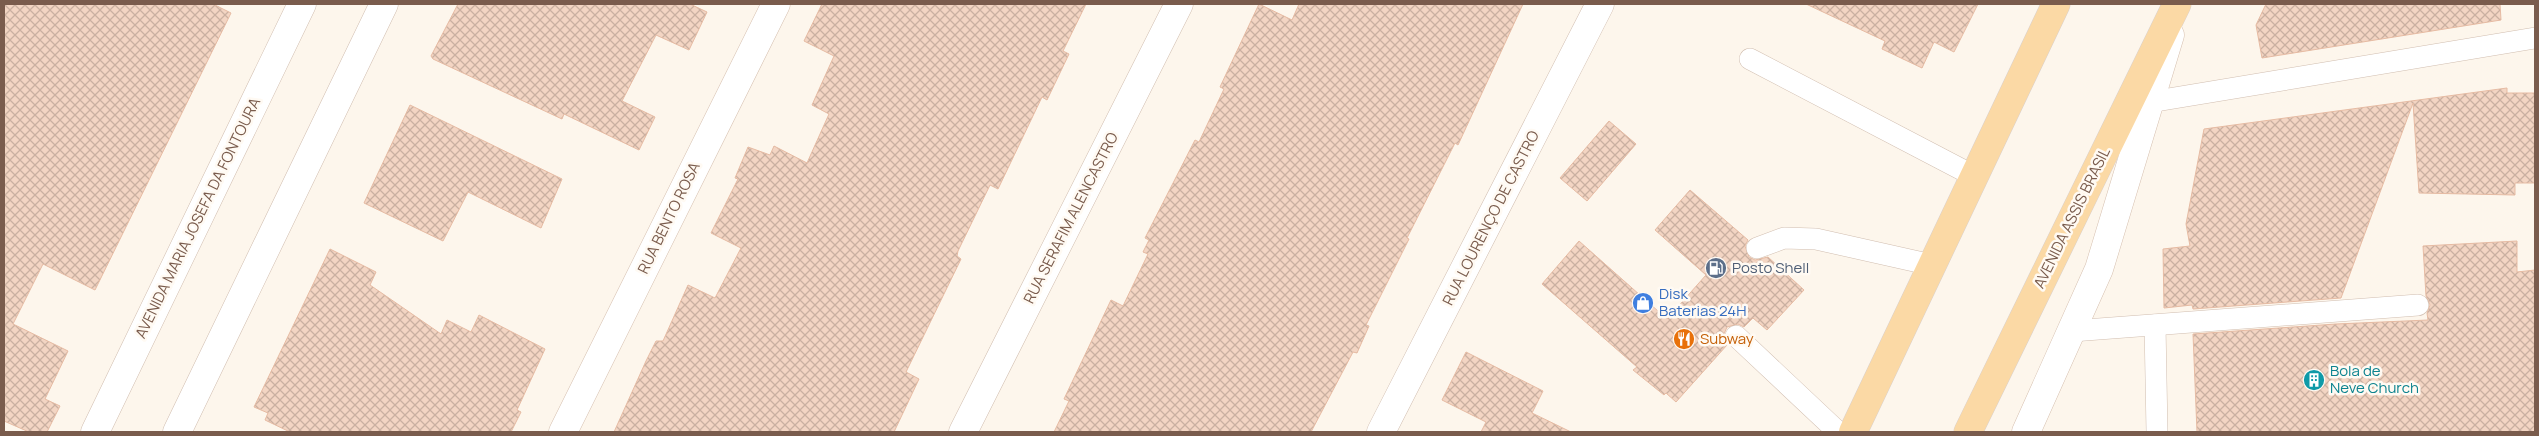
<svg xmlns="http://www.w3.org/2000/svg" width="2539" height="436" font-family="Manrope,sans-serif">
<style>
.building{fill:url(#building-cross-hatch);stroke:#e6bba3}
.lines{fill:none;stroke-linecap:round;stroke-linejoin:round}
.lane-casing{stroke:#d1beb0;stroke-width:22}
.street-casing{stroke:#d1beb0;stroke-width:29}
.secondary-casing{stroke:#d6c0b0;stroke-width:29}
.primary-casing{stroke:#dad1cd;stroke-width:29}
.lane{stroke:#fff;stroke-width:21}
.street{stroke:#fff;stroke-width:28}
.secondary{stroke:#fff;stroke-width:28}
.primary{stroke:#fbd9a5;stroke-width:28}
.labels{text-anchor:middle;stroke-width:5;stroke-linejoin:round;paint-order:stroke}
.street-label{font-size:15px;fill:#7a5c4d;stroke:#fffaf3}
.service-label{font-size:15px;fill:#4e5e75;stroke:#fffaf3;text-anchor:start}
.shop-label{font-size:15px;fill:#366cbe;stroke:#fffaf3;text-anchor:start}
.food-label{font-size:15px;fill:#c56008;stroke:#fffaf3;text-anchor:start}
.culture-label{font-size:15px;fill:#0d838f;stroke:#fffaf3;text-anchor:start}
</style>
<defs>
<pattern id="building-cross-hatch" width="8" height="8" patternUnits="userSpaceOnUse" patternTransform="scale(1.25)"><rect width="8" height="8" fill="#f3d5c3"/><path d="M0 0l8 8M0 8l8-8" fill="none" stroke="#cab0a1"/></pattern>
</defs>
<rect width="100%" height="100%" fill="#fdf6ec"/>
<g class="building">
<polygon points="4,4 213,4 231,13 95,290 43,264 13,324 68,351 45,399 60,406 47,432 29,432 4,421"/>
<polygon points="458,4 690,4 707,12 689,50 656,35 622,101 655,117 639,150 564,114 562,119 433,59 431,56"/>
<polygon points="822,4 1086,4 1063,51 1069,54 1047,100 1042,97 998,189 990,185 958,251 957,256 961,259 906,372 919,379 894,432 614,432 646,361 656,341 663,341 688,285 715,298 741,248 711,233 738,179 735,178 748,147 770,155 774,146 807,163 829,114 812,105 834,56 804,41"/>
<polygon points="1259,4 1292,20 1299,4 1523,4 1458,145 1455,143 1407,238 1409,239 1366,325 1369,326 1357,353 1353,352 1311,432 1054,432 1069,401 1064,399 1111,300 1123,306 1148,254 1143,252 1149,240 1145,238 1195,140 1199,142 1224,89 1220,87"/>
<polygon points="1806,4 1978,4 1954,52 1934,42 1922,68 1882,49 1885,41"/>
<polygon points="2266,4 2500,4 2501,20 2262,58 2256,25"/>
<polygon points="2507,88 2507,93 2535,93 2535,183 2515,183 2515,195 2419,193 2413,103 2341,298 2193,309 2192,305 2164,308 2163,249 2190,246 2186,224 2204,129"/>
<polygon points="410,105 562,179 541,228 468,192 443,241 364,203"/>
<polygon points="1609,121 1636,144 1587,201 1560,178"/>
<polygon points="1690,190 1748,240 1745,246 1749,257 1755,260 1768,257 1804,290 1767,330 1753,318 1744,327 1738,324 1727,327 1724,334 1727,345 1676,402 1666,393 1664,395 1633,370 1637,367 1542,284 1579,241 1667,319 1706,275 1655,230"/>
<polygon points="2517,241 2517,272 2535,270 2535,432 2197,432 2193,334 2336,324 2428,320 2427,313 2430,305 2426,296 2423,246"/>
<polygon points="330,249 376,272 370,285 441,334 447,320 471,332 479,315 545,349 517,410 521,412 511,432 290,432 265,420 268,413 254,407"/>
<polygon points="1466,352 1543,391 1532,413 1571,432 1481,432 1486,422 1442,400"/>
</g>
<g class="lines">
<g class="lane-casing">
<g id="lane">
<polyline points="1750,59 1974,176"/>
<polyline points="2150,102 2535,38"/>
<polyline points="1757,248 1784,238 1816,239 1932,265"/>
<polyline points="2155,325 2157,432"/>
<polyline points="2072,331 2418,305"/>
<polyline points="1736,336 1838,432"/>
</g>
</g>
<g class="street-casing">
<g id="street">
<polyline points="95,432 302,4"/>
<polyline points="177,432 384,4"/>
<polyline points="963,432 1179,4"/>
<polyline points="1381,432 1600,4"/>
</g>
</g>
<g class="secondary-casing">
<g id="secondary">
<polyline points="563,432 776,4"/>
<polyline points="2026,432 2099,269 2170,35"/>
</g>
</g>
<g class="primary-casing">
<g id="primary">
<polyline points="1853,432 2056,4"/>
<polyline points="1968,432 2177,4"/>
</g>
</g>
<use href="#lane" class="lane"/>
<use href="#street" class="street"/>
<use href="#secondary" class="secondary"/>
<use href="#primary" class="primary"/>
</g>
<defs>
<g id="fuel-disc" transform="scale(1.125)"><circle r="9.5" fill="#5c6f8a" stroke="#fffaf3"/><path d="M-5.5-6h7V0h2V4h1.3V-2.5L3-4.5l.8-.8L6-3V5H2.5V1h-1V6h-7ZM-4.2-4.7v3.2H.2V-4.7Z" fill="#fff"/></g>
<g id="shop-disc" transform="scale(1.125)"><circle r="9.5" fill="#3f7fe0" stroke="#fffaf3"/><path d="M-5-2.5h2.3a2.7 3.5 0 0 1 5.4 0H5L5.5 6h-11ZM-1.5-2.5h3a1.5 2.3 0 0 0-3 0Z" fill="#fff"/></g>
<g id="restaurant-disc" transform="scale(1.125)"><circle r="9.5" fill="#e8710a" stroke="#fffaf3"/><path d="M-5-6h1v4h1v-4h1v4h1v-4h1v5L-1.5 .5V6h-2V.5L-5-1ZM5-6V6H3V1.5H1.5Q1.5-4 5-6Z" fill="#fff"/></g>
<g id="building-disc" transform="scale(1.125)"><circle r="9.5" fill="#0f9aa8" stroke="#fffaf3"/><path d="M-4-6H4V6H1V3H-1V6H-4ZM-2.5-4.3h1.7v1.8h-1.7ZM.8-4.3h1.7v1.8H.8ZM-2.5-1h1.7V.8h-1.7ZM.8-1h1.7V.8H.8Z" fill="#fff"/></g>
</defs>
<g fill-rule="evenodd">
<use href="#fuel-disc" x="1716" y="268"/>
<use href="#shop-disc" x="1643" y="303"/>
<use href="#restaurant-disc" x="1684" y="339"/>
<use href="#building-disc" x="2314" y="380"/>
</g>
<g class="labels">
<g class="street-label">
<text transform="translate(198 218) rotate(-64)" y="5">AVENIDA MARIA JOSEFA DA FONTOURA</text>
<text transform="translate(669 218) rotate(-64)" y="5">RUA BENTO ROSA</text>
<text transform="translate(1071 218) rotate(-63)" y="5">RUA SERAFIM ALENCASTRO</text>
<text transform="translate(1491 218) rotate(-63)" y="5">RUA LOURENÇO DE CASTRO</text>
<text transform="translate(2072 218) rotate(-64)" y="5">AVENIDA ASSIS BRASIL</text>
</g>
<g class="service-label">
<text x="1732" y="273">Posto Shell</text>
</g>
<g class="shop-label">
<text x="1659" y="299">Disk<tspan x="1659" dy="17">Baterias 24H</tspan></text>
</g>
<g class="food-label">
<text x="1700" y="344">Subway</text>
</g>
<g class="culture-label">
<text x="2330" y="376">Bola de<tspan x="2330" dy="17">Neve Church</tspan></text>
</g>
</g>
<rect width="2539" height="436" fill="none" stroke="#7a5c4d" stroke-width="10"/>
</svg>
